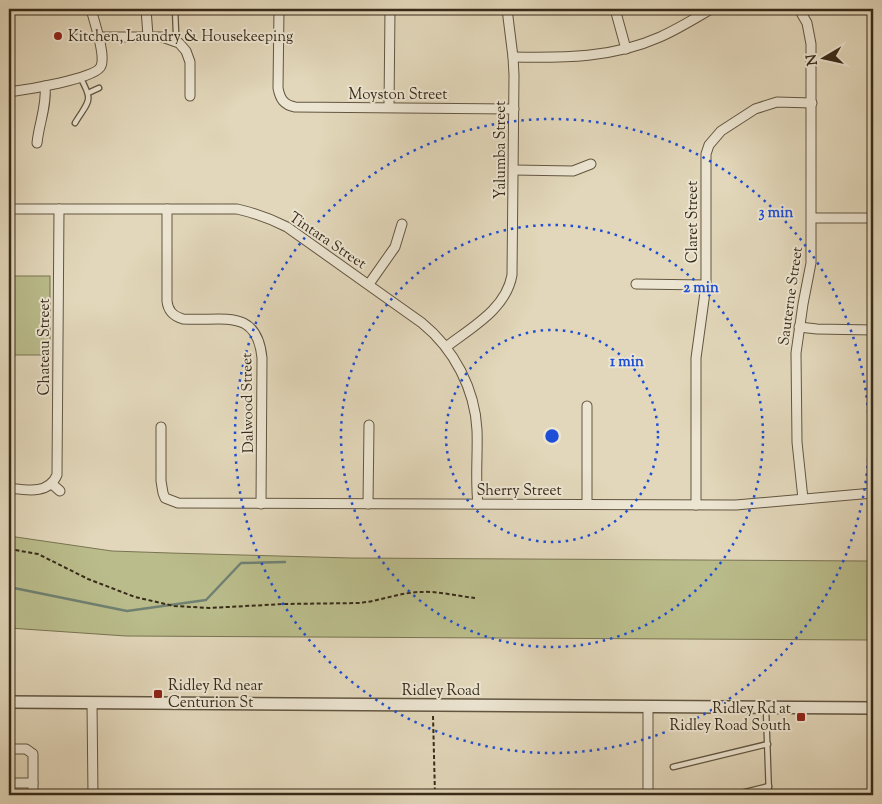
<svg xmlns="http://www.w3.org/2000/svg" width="882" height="804" font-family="'Sorts Mill Goudy',serif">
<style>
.green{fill:#babc8b;stroke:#797452}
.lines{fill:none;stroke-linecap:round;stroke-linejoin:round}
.stream{stroke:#708172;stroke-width:2.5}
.service-casing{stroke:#625641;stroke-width:7}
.minor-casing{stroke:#625641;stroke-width:11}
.tertiary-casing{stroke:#625641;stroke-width:14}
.path{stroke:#382b19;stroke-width:2;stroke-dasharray:4 2.5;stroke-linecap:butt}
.service{stroke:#ece5d2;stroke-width:4.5}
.minor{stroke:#ece5d2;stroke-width:9}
.tertiary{stroke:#ece5d2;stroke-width:11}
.ring{fill:none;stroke:#1d4ed8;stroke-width:2.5;stroke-dasharray:2.5 5}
.poi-dot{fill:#8f2418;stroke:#ece5d2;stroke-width:2}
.labels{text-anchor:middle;stroke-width:4;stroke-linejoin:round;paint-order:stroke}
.poi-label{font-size:15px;fill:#382b19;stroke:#ece5d2;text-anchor:start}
.street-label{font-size:15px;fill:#382b19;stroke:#ece5d2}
.centre{fill:#1d4ed8;stroke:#ece5d2;stroke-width:2.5}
.ring-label{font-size:15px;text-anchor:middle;font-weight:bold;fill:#1d4ed8;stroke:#ece5d2;stroke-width:4;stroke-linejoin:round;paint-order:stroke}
</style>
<rect width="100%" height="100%" fill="#e2d7ba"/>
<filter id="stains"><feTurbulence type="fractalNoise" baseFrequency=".004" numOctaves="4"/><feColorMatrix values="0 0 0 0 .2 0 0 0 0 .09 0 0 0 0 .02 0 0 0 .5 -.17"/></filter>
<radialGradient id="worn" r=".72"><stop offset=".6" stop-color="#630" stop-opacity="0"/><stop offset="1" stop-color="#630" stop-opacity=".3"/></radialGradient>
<g class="green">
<rect x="9" y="276" width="41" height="79"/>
<polygon points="9,536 112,551 170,553 350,558 868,561 869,572 873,573 873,693 868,693 868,640 126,636 9,628"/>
</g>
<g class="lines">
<polyline class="stream" points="9,587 127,611 206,600 241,563 285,562"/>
<g class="service-casing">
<g id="service">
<polyline points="72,37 99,37"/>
<polyline points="174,40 176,33 175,9"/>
<polyline points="88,93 99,88"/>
<path d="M75 123C89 100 94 102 80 77"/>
<polyline points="766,709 769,795"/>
<polyline points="673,767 768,744"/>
<polyline points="733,795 769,786"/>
</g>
</g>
<g class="minor-casing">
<g id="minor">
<polyline points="146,9 148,36"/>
<path d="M279 9 278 88C280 99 284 105 295 107L514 109"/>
<polyline points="615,9 626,49"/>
<polyline points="799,9 807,23 811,44 811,263 803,304 796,353 797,442 803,499"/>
<polyline points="99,37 162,37 179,43 186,51 190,62 190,96"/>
<path d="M513 57C564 58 613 58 660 37 678 29 694 19 711 9"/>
<path d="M9 92C24 90 97 79 101 66 106 55 94 21 91 9"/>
<polyline points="389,107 390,9"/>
<path d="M37 143C39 123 47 106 45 86"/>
<polyline points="514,170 573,171 591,164"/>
<path d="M9 209H237C255 213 271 219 287 227L422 323C454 349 475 389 477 430 478 455 475 479 478 504"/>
<path d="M167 209V301C168 311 173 316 183 319 220 322 257 306 262 358L261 504"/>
<polyline points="812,218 873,218"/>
<polyline points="369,284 395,247 402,224"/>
<polyline points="636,284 706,285"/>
<polyline points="799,327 817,329 873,330"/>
<path d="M446 347C472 327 506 309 512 275L514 75 513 57 507 9"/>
<polyline points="587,406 587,503"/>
<polyline points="161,427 161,481 163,493 165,498 178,503 736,505 873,493"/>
<polyline points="52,484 60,491"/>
<path d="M9 488C26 490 48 495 57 475L59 209"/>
<polyline points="368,504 369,425"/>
<polyline points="696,505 696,358 706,285 706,154 709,145 721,131 755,109 777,102 812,103"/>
<polyline points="92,703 93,795"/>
<polyline points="648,707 648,795"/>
<polyline points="9,749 26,749 33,754 33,795"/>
<polyline points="9,783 33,783"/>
</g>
</g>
<g class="tertiary-casing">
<polyline id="tertiary" points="9,702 873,708"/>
</g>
<g class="path">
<path d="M9 549 38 554 88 579 135 597 174 606 209 608 284 604 359 603C380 601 402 592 421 592 438 591 457 596 475 598"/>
<polyline points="433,716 435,795"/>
</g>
<use href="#service" class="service"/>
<use href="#minor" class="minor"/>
<use href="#tertiary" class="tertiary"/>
</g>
<g class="ring">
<circle cx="552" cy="436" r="106"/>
<circle cx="552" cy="436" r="211"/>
<circle cx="552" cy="436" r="317"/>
</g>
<g class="poi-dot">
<circle cx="58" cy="36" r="5"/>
<rect x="153" y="689" width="10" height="10" rx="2.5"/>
<rect x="796" y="712" width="10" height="10" rx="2.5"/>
</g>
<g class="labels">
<g class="poi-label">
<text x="68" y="41">Kitchen, Laundry &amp; Housekeeping</text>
<text x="168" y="690">Ridley Rd near<tspan x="168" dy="17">Centurion St</tspan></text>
<text x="791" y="713" text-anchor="end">Ridley Rd at<tspan x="791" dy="17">Ridley Road South</tspan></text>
</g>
<g class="street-label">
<text x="398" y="99">Moyston Street</text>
<text transform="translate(500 150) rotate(-90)" y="5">Yalumba Street</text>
<text transform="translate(692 222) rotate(-90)" y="5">Claret Street</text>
<text transform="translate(328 240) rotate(34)" y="5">Tintara Street</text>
<text transform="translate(790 296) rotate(-82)" y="5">Sauterne Street</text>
<text transform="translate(44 347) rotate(-90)" y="5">Chateau Street</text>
<text transform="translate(247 403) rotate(-91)" y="5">Dalwood Street</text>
<text x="519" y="495">Sherry Street</text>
<text x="441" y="695">Ridley Road</text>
</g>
</g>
<circle cx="552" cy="436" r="8" class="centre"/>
<g class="ring-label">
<text x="776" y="217">3 min</text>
<text x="701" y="292">2 min</text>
<text x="627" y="366">1 min</text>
</g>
<rect width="882" height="804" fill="none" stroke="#e2d7ba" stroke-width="30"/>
<rect x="10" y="10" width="862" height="784" fill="none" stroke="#382b19" stroke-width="2.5"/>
<rect x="15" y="15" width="852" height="774" fill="none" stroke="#382b19"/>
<g transform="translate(824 58) rotate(261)" stroke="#ece5d2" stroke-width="4" paint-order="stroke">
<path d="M0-4L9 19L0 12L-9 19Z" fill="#382b19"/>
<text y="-8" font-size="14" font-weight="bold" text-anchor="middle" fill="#382b19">N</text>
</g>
<rect width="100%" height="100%" filter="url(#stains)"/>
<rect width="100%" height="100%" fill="url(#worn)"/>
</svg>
